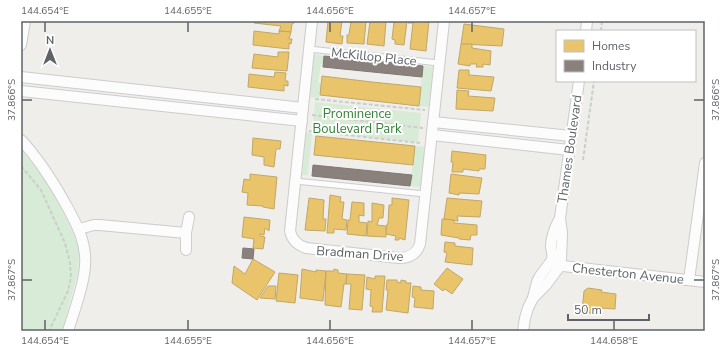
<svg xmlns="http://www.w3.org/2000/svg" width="726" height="352" font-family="'Nunito Sans',sans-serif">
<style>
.green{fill:#d8ebd6}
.homes{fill:#e9c46a;stroke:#c0a769}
.industry{fill:#8a817c;stroke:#7d7876}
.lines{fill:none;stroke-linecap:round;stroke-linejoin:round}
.service-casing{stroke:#cbcccc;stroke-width:7}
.minor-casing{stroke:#cbcccc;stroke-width:12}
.path{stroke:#cacfcc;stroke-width:2;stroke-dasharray:4 2;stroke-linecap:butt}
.service{stroke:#fdfcfc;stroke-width:5}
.minor{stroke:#fdfcfc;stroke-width:10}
.ticks{fill:none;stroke:#5f6368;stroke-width:1.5}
.labels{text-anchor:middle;stroke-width:4;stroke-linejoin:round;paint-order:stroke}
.street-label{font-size:13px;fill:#5f6368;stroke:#fff}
.park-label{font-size:13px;fill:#348238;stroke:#fff}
.neatline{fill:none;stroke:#5f6368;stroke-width:1.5}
.ticks-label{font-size:10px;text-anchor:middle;fill:#5f6368}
</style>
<rect width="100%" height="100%" fill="#efeeea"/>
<g class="green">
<polygon points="314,54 324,56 323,64 321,64 318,83 321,83 319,98 310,97"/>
<polygon points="423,66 433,67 429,107 419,106"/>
<polygon points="315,102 421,113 418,142 312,131"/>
<polygon points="306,132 312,133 308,175 302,175"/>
<polygon points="415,146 425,147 421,187 410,186"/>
<polygon points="21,150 35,167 49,186 72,230 78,246 79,254 78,272 62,331 21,331"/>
</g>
<g class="homes">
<polygon points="254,21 294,21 294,23 292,24 291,32 279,31 281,26 254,23"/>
<polygon points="328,21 342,21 340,36 343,36 342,44 326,42"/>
<polygon points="351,21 366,21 364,44 347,43 347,35 349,35"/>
<polygon points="370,21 386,21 384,46 367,44"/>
<polygon points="388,21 407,21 404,45 395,44 395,40 392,39 394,22"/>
<polygon points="409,21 429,21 426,51 410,49 413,23 408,23"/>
<polygon points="464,24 504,29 502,46 461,44"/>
<polygon points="254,31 279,34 279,31 291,32 289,39 292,39 291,44 289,43 289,49 253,45"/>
<polygon points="461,44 472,44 472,48 491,51 490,65 483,64 483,67 476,67 477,64 470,64 470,66 458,64"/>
<polygon points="278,52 289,52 287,71 252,68 254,54 278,57"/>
<polygon points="459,70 469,70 469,75 494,77 491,91 457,88"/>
<polygon points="275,72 286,73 285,81 288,81 288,86 284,85 284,91 248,87 249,74 274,77"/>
<polygon points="322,76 372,82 421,87 419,106 320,95"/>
<polygon points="457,90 469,91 468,96 495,98 493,111 456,109"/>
<polygon points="316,136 415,146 413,165 314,155"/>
<polygon points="253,138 281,141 280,149 276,149 274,167 264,165 264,157 252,155"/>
<polygon points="452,151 486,155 485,169 479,169 479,171 463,169 463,172 452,172 453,162 451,162"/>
<polygon points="250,174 277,177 274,209 263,207 263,206 247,205 248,193 242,192 244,179 250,180"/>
<polygon points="451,174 482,178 479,194 459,193 459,195 449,193"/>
<polygon points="330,195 341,197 340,202 344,202 342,219 347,220 346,230 334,229 334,233 327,233"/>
<polygon points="309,198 324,200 323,219 326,219 325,231 305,230"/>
<polygon points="392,198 409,200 405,240 399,238 399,240 395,240 396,236 386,234 387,224 388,224 389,205 392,205"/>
<polygon points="447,198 482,201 480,217 457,216 458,221 444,219"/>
<polygon points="352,202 364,203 364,216 359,215 359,222 367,223 366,236 347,234 348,220 350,220"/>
<polygon points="372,203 384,205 383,218 379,218 377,225 386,226 386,237 367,236 368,221 372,222"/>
<polygon points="244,217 270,220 269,231 265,228 264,235 260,234 260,236 265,237 263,249 253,248 254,239 242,237"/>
<polygon points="442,219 454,220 454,223 477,225 477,235 471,235 470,240 459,239 459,238 441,235"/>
<polygon points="445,242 455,243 455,246 473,248 472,265 445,262 447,253 444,252"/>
<polygon points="253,259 275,272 257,300 232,283 234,266 245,274"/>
<polygon points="447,268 463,279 452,294 445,289 443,291 434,284"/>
<polygon points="302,269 316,272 316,270 326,271 323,301 300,298"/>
<polygon points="334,269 338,270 338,273 347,274 346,284 344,284 341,307 325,305 326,271 334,271"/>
<polygon points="279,273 298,275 295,303 276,301"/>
<polygon points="347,274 365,275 362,310 349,309 351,284 346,284"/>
<polygon points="375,276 385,276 382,312 372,312 373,307 370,306 371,290 366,289 367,277 375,279"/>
<polygon points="387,280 397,280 397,282 401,283 401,280 406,281 406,283 411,283 408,313 386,310 388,290 386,290"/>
<polygon points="268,286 276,286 275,299 260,298"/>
<polygon points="413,286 421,287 421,290 434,291 433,309 414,307 415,298 412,297"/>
<polygon points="588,288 602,290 601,292 616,294 615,309 600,308 599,314 582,312 584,291"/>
</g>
<g class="industry">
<polygon points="324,56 423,66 422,77 323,67"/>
<polygon points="313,165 412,175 410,186 312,176"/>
<polygon points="243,248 254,249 253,259 242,258"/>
</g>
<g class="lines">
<g class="service-casing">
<g id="service">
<polyline points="309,49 439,63"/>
<polyline points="295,181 425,194"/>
</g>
</g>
<g class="minor-casing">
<g id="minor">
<path d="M312 21 290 231C292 240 297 245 306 248L399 258C410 258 417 254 420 244L444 21"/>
<polyline points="586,31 587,21"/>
<polyline points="21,45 25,21"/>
<polyline points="21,77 303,108"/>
<polyline points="21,91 302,121"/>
<polyline points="433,122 571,136"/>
<polyline points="432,135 569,150"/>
<path d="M21 140C39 159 52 180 65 203 76 223 87 242 85 266 84 286 74 311 68 331"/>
<polyline points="79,229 94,225 100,225 186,233"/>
<polyline points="186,250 186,233 189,217"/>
<polyline points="551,263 563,266 705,282"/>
<polyline points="689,280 705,163"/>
<polyline points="533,298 546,285 560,266 561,261 562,233 560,218 579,81"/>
<path d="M523 331 525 318 528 308 533 298 537 282 540 276 552 260C553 255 552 251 551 247 551 236 555 227 560 218"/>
</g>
</g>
<g class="path">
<polyline points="601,31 602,21"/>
<polyline points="315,99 425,110"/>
<polyline points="312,115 423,128"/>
<polyline points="309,131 420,143"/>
<polyline points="583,160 594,81"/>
<polyline points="21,166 41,190 65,243 70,263 71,277 68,291 49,331"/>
</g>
<use href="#service" class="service"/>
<use href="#minor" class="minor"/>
</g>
<path class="ticks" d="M45 22V32M188 22V32M330 22V32M472 22V32M22 100H32M694 100H704M22 280H32M694 280H704M45 320V330M188 320V330M330 320V330M472 320V330M614 320V330"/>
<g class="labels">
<g class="street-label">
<text transform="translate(374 56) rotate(6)" y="5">McKillop Place</text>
<text transform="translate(569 149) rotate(-82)" y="5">Thames Boulevard</text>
<text transform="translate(360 253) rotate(4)" y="5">Bradman Drive</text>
<text transform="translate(628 273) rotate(6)" y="5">Chesterton Avenue</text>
</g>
<g class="park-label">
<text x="357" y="118">Prominence<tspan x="357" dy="15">Boulevard Park</tspan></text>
</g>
</g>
<rect width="726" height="352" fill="none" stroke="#ffffff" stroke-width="44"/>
<rect x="556" y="30" width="140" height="52" fill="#ffffff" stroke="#bfc1c3"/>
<rect x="564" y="40" width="20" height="12" fill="#e9c46a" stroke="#bfc1c3"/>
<text x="592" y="50" font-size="12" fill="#5f6368">Homes</text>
<rect x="564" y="60" width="20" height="12" fill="#8a817c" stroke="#bfc1c3"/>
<text x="592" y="70" font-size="12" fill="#5f6368">Industry</text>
<g transform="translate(50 50)" stroke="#ffffff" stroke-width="3" paint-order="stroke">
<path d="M0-3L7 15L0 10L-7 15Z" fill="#5f6368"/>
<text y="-6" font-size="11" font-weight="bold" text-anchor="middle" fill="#5f6368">N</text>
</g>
<path d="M568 314v6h81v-6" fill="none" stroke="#5f6368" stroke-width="2"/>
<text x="574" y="314" font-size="12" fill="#5f6368" stroke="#ffffff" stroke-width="3" paint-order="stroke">50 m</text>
<rect x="22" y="22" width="682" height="308" class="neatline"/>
<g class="ticks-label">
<text x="45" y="14">144.654°E</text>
<text x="188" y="14">144.655°E</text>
<text x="330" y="14">144.656°E</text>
<text x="472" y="14">144.657°E</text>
<text transform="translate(11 100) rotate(-90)" y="4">37.866°S</text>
<text transform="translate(715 100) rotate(-90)" y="4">37.866°S</text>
<text transform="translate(11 280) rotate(-90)" y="4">37.867°S</text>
<text transform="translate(715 280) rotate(-90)" y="4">37.867°S</text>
<text x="45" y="344">144.654°E</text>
<text x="188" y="344">144.655°E</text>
<text x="330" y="344">144.656°E</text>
<text x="472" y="344">144.657°E</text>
<text x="614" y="344">144.658°E</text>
</g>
</svg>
